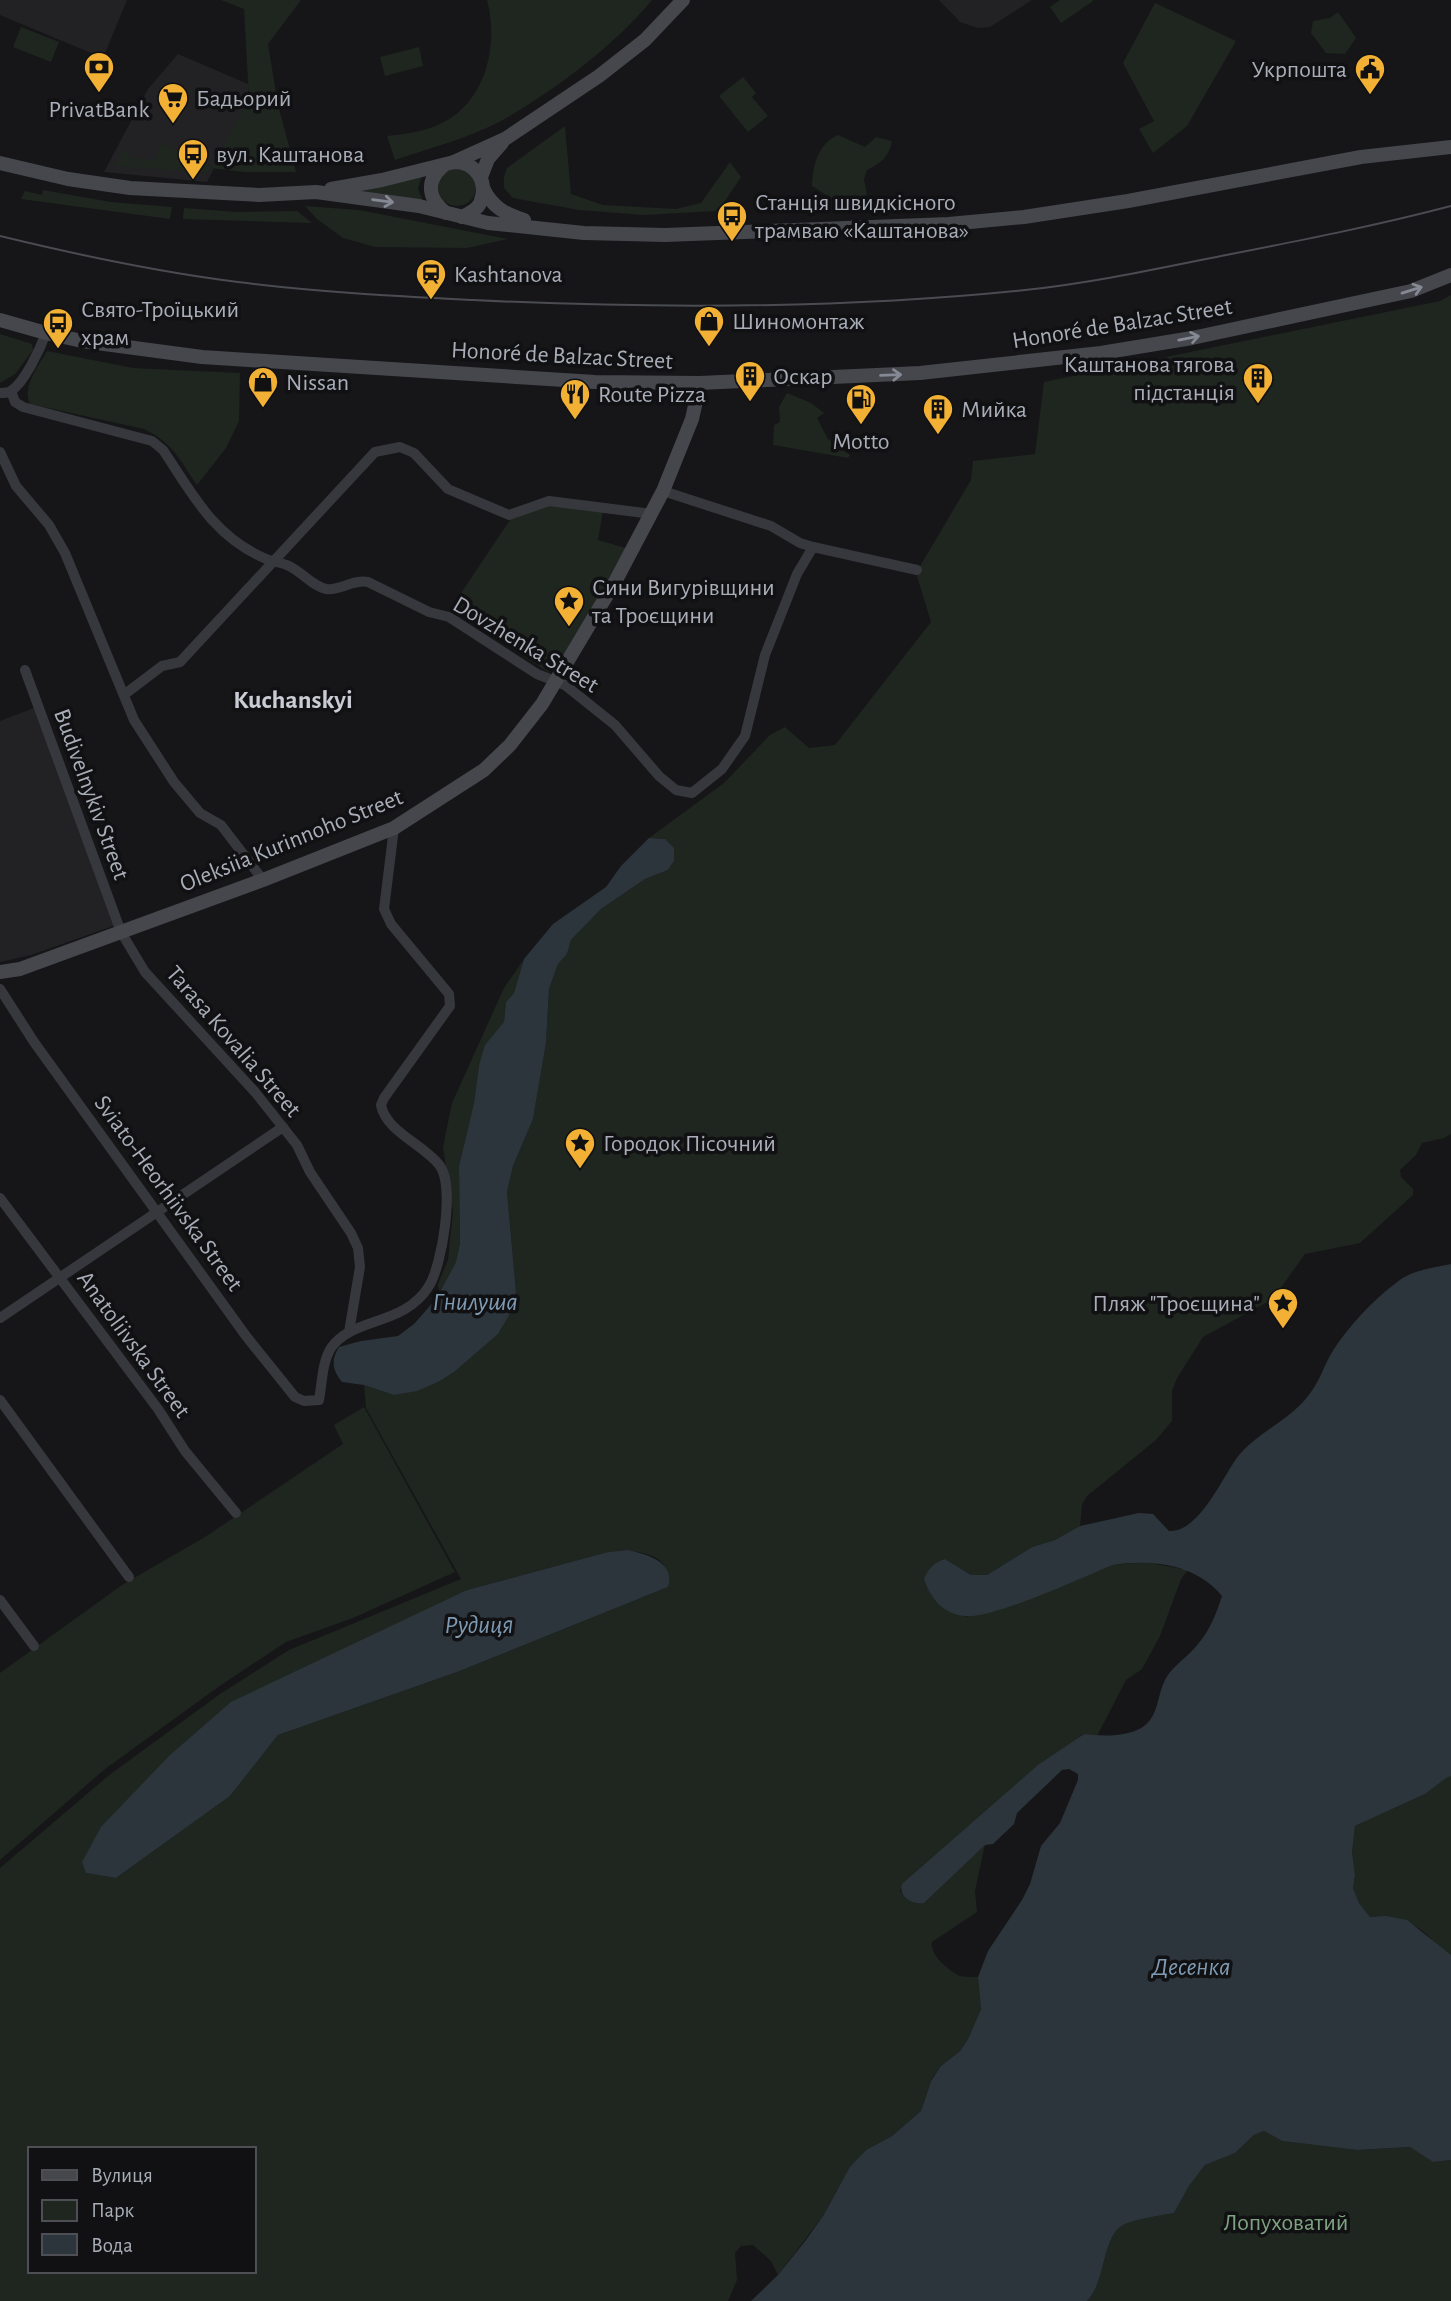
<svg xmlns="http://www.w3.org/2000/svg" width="1451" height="2301" font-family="'Alegreya Sans',sans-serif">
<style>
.built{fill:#222225}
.green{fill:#1e261f;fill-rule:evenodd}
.water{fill:#2c353c}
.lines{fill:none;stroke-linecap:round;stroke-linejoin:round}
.street{stroke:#37383d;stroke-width:10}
.secondary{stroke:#45474d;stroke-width:14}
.tram{stroke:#4a4c52;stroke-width:2}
.oneway{stroke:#858993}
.labels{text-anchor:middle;stroke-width:7;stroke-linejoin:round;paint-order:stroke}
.poi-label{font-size:24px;fill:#a8adb8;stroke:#111113;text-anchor:start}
.street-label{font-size:24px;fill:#a8adb8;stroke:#111113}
.park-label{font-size:24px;fill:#7fa381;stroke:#111113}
.neighbourhood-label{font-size:26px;font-weight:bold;fill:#c9ccd4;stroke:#111113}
.water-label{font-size:26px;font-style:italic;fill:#7f9bb3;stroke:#111113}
</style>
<rect width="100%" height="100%" fill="#161618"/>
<g class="built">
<polygon points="0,0 127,0 103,58 0,15"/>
<polygon points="939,0 1032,0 990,27 978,28 960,22"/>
<polygon points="178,54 248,84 249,99 207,182 104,172 148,89"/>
<polygon points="34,708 116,925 31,955 0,962 0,721"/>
</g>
<g class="green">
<polygon points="221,0 301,0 268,44 278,105 296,172 244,172 211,168 249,99 244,9"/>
<path d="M487 0H652C614 46 554 91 501 121 469 138 430 148 395 160L387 136C405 134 423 132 440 124 486 103 499 45 487 0Z"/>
<polygon points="1060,0 1092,0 1093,1 1061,23 1050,7"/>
<polygon points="1155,3 1236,41 1187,126 1153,153 1139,129 1154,121 1123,63"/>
<polygon points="1338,12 1356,38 1345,54 1326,53 1311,33 1313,21 1330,18"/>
<polygon points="21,27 59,42 51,62 13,47"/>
<polygon points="419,47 423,66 385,76 380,57"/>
<polygon points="743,77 756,93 752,97 768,116 748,132 719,96"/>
<polygon points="565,126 571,194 603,205 676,209 701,203 730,162 741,177 725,201 715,211 644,215 579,210 513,198 504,188 504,177 507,168"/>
<path d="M838 135 865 147 876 137 892 141C889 157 881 163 867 170L864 179 867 195 856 204 839 203 812 186C813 164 818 144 838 135Z"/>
<polygon points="162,143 211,166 208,173 114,166 124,150 128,151 129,158 156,160"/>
<circle cx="457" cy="187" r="19"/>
<polygon points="422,175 418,189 424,203 355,192"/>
<polygon points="43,190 111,202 172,207 170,219 21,199 25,191 42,195"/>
<polygon points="305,206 359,210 508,239 467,248 375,247 343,238 317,219"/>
<polygon points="184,208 237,212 297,211 312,223 183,219"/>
<path d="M1451 295V1134L1444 1138 1422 1143 1416 1155 1400 1170 1401 1177 1413 1189V1195L1360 1243 1305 1254 1273 1299 1203 1337 1177 1378 1172 1391V1421L1156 1440 1087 1496 1082 1504 1080 1526 1055 1540 1032 1547 987 1575H971L945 1559 966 1617 1012 1605 1113 1565 1144 1562 1188 1570 1181 1579 1160 1636 1142 1669 1126 1680 1097 1736 1083 1734 900 1890C905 1901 912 1903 924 1903L985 1844 975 1891 977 1912 932 1942C929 1954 949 1971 960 1976 965 1977 973 1977 978 1977L981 2009 968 2039 960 2051 941 2066 931 2080 921 2111 892 2136 866 2150 837 2190 823 2216 778 2275 771 2261 753 2245 741 2246 735 2253 737 2280 728 2301H0V1868L108 1776 220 1694 289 1650 461 1579 366 1408 364 1385 394 1395 440 1381 498 1334 511 1312 516 1292 507 1192 513 1166 533 1119 546 1043 549 989 558 964 567 954 571 940 601 909 645 879 668 870 674 861 665 839 649 838 724 783 770 735 785 727 809 748 835 745 931 622 916 573 971 480 973 461 1035 454 1044 382 1440 301ZM627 1550C654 1555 669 1557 668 1587L457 1672 278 1735 230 1796 116 1878 86 1873 467 1590 608 1552ZM30 2149H254V2271H30Z"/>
<polygon points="0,334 32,344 33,350 15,374 0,383"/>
<path d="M47 351 133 368 240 373 239 421 226 448 197 485C179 459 173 443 144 429L30 404C22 386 38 367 47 351Z"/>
<polygon points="787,393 811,403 824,413 817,418 828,439 850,455 848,458 773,445 774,425 780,422 779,407"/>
<polygon points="550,504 603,511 598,540 629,549 562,661 548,672 451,608 510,520"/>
<polygon points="524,959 514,993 506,1002 504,1022 479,1065 474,1103 459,1166 460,1243 456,1262 439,1293 438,1284 448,1260 453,1211 443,1147 452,1103 504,988"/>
<polygon points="364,1407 455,1572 353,1618 286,1642 221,1685 105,1769 0,1860 0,1673 122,1585 205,1537 343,1444 334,1425"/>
<path d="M1451 1776V1955C1438 1949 1431 1936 1420 1929 1405 1920 1386 1916 1370 1917L1359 1903 1353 1888 1355 1875 1352 1852 1355 1826 1425 1794 1446 1777Z"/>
<path d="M1264 2131 1282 2141 1357 2150 1411 2147 1433 2162 1451 2160V2301H1087C1107 2281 1101 2235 1125 2224 1140 2218 1158 2216 1174 2213L1189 2186 1205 2165 1235 2153 1254 2135Z"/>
</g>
<g class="water">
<path d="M649 838 665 839 674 848V861L668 870 645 879 601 909 571 940 567 954 558 964 549 989 546 1043 533 1119 513 1166 507 1192 516 1292 511 1312 498 1334 455 1371 440 1381 417 1391 394 1395 364 1385 342 1382C332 1370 331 1360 339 1347L361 1341 398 1336 414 1324 436 1299 456 1262 460 1243 459 1166 474 1103 479 1065 485 1045 504 1022 506 1002 514 993 524 959 553 924 606 887 621 866Z"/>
<path d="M1451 1264V1776L1446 1778 1425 1794 1355 1826 1352 1852 1355 1875 1353 1888 1359 1903 1370 1917 1386 1916 1407 1920 1451 1955V2160L1433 2162 1410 2147 1357 2150 1282 2141 1264 2131 1254 2135 1235 2153 1205 2165 1189 2186 1174 2213C1158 2216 1140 2218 1125 2224 1101 2235 1107 2281 1087 2301H751L778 2275 806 2240 823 2216 850 2167 866 2150 892 2136 921 2111 931 2081 941 2066 960 2051 968 2039 981 2009 978 1977 988 1951 1022 1900 1030 1884 1041 1846 1060 1823 1078 1780V1774L1069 1769 1062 1770 1017 1813 1014 1824 993 1844 985 1845 924 1903C912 1905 898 1897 902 1884L1038 1765 1084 1734C1100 1736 1122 1737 1137 1730 1159 1721 1156 1698 1165 1680 1172 1666 1188 1657 1198 1644 1210 1630 1216 1614 1222 1596 1196 1564 1152 1559 1113 1565 1083 1577 993 1619 965 1616 943 1614 931 1599 924 1579 929 1568 933 1563 945 1559L971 1575H987L1032 1547 1055 1540 1080 1526 1139 1513 1153 1514 1169 1531C1198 1533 1222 1479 1236 1459 1255 1433 1288 1422 1308 1396 1320 1382 1324 1364 1334 1349 1349 1326 1373 1300 1396 1283 1411 1270 1432 1268 1451 1264Z"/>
<path d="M628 1550C646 1554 676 1562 668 1587L457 1672 278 1735 230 1796 116 1878 86 1873 82 1862 101 1827 169 1756 231 1702 467 1590 608 1552Z"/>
</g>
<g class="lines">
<g class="street">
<path d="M11 391 15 402 23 407 152 441 163 450C192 493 213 536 264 558 272 562 281 562 289 566 302 572 312 586 326 589 340 591 353 579 368 582L429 612 449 617 537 674 565 685 615 725 659 776 676 790 692 793 722 769 745 736 765 655 797 574 813 547 800 543 771 526 663 491"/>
<path d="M0 393C4 393 8 393 11 391 25 382 40 349 46 333"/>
<polyline points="0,452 16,486 49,525 65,553 134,720 174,782 200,813 221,825 263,880"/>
<polyline points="813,547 917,570"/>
<polyline points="25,670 121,932 145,972 255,1092 297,1145 310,1172 351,1233 358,1248 360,1267 349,1332"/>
<polyline points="125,694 162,666 180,662 375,452 400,447 414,453 448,489 509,515 549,501 652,514"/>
<path d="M0 989 34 1042 246 1336 295 1397 304 1401 319 1400C322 1384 322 1362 331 1348 352 1317 405 1326 429 1286 442 1265 455 1187 440 1166 425 1145 386 1132 381 1105L384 1098 450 1006 449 994 391 924 384 909 394 828"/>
<polyline points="0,1198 158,1409 185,1451 236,1513"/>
<polyline points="0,1318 283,1127"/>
<polyline points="0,1400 129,1577"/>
<polyline points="0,1600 34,1646"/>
</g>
<g class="secondary">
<polyline points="454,162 505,139 599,76 645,40 683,0"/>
<polyline points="0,163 68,179 130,188 259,195 316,192 419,206 488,223 584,233 665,235 949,224 1024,217 1128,201 1361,157 1451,147"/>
<path d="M443 166C425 181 428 199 446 213"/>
<polyline points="481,177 488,159 502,143"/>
<path d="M483 188C492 207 505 214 524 220"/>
<path d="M331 189 382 180 454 162C476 162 489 182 480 203 478 209 468 214 462 217"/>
<polyline points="0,320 46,333 82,341 202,357 595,382 700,383 920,373 1101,353 1192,338 1411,291 1451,275"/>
<polyline points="0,972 20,969 263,880 394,828 484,770 510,745 542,704 616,580 663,491 692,419 700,383"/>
</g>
<path class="tram" d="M0 236C78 255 158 272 238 282 316 292 395 296 473 300 657 309 842 309 1025 290 1091 283 1156 269 1221 256 1298 241 1375 226 1451 206"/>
</g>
<defs><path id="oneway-shaft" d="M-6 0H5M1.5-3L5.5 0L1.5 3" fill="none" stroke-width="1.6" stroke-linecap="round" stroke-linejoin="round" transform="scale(1.75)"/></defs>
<g class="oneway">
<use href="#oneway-shaft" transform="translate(383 201) rotate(8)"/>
<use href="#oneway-shaft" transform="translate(1412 290) rotate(-17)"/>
<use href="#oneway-shaft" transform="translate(1189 338) rotate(-11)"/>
<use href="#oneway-shaft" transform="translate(891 375) rotate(-2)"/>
</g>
<defs>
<g id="bank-pin" transform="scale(1.575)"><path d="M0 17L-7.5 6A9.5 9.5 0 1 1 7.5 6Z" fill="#f2b134" stroke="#111113"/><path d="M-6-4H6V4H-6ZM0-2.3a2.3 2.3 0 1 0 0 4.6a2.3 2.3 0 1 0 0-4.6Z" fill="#111"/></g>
<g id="civic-pin" transform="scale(1.575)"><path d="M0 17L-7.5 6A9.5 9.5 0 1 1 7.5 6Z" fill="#f2b134" stroke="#111113"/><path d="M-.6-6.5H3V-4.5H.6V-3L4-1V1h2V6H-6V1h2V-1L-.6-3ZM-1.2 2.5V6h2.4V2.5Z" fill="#111"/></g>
<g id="supermarket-pin" transform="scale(1.575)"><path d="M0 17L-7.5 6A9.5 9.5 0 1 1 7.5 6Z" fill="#f2b134" stroke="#111113"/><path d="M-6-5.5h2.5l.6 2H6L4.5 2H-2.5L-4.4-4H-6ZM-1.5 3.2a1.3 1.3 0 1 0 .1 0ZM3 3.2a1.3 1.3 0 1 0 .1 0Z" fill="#111"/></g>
<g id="bus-pin" transform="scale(1.575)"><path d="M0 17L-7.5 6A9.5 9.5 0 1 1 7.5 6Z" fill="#f2b134" stroke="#111113"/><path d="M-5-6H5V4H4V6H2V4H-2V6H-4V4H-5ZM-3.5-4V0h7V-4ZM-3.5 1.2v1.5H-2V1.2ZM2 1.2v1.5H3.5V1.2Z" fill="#111"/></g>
<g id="station-pin" transform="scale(1.575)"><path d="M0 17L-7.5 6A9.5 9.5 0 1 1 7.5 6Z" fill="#f2b134" stroke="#111113"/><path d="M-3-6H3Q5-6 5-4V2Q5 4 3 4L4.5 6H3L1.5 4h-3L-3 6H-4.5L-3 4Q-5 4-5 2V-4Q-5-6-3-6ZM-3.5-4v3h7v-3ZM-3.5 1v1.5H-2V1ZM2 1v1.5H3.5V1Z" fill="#111"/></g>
<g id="shop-pin" transform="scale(1.575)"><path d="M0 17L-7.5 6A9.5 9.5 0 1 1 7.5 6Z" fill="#f2b134" stroke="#111113"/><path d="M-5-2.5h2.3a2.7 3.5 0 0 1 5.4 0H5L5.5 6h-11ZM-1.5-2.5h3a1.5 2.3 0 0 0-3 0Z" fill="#111"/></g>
<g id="building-pin" transform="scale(1.575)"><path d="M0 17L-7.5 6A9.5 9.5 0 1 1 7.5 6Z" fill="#f2b134" stroke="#111113"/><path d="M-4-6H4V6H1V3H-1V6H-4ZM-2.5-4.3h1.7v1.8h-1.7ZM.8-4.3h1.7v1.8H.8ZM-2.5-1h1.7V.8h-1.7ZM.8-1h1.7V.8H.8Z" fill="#111"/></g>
<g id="restaurant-pin" transform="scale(1.575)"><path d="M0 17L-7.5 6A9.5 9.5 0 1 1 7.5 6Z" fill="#f2b134" stroke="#111113"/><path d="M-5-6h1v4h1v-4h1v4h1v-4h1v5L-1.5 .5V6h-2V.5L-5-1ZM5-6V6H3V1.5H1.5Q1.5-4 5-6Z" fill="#111"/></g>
<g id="fuel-pin" transform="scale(1.575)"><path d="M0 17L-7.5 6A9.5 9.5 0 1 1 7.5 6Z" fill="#f2b134" stroke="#111113"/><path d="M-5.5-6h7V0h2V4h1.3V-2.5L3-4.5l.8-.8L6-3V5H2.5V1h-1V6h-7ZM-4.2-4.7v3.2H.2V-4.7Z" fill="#111"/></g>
<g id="sight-pin" transform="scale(1.575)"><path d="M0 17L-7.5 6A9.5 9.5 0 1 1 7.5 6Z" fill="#f2b134" stroke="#111113"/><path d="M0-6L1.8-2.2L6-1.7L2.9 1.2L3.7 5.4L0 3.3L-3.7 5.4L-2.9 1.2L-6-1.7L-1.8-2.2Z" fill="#111"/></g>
</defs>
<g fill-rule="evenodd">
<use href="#bank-pin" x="99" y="67"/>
<use href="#civic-pin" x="1370" y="69"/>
<use href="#supermarket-pin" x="173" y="98"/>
<use href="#bus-pin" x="193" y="154"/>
<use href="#bus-pin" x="732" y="216"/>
<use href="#station-pin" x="431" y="274"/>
<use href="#shop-pin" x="709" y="321"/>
<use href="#bus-pin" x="58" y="323"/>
<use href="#building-pin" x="750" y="376"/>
<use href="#building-pin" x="1258" y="378"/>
<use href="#shop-pin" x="263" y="382"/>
<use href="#restaurant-pin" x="575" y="394"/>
<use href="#fuel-pin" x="861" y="399"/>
<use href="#building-pin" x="938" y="409"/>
<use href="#sight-pin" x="569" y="601"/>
<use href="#sight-pin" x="580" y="1143"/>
<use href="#sight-pin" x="1283" y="1303"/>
</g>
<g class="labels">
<g class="poi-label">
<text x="1347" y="77" text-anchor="end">Укрпошта</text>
<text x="196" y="106">Бадьорий</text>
<text x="99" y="117" text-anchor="middle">PrivatBank</text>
<text x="216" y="162">вул. Каштанова</text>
<text x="755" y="210">Станція швидкісного<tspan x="755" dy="28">трамваю «Каштанова»</tspan></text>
<text x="454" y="282">Kashtanova</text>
<text x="81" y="317">Свято-Троїцький<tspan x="81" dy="28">храм</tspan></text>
<text x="732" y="329">Шиномонтаж</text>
<text x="1235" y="372" text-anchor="end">Каштанова тягова<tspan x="1235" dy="28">пiдстанцiя</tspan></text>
<text x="773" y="384">Оскар</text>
<text x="286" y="390">Nissan</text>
<text x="598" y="402">Route Pizza</text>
<text x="961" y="417">Мийка</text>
<text x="861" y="449" text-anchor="middle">Motto</text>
<text x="592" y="595">Сини Вигурівщини<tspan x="592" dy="28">та Троєщини</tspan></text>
<text x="603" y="1151">Городок Пісочний</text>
<text x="1260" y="1311" text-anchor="end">Пляж "Троєщина"</text>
</g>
<g class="street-label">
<text transform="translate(1122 323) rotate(-9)" y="8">Honoré de Balzac Street</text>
<text transform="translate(562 355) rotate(3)" y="8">Honoré de Balzac Street</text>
<text transform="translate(526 644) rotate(31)" y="8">Dovzhenka Street</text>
<text transform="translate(92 794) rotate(70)" y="8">Budivelnykiv Street</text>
<text transform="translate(291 840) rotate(-22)" y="8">Oleksiia Kurinnoho Street</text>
<text transform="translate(234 1041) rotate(49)" y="8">Tarasa Kovalia Street</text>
<text transform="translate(169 1193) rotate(54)" y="8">Sviato-Heorhiivska Street</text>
<text transform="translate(134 1344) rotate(54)" y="8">Anatoliivska Street</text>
</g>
<g class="park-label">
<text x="1286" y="2230">Лопуховатий</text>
</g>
<g class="neighbourhood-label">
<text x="293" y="708">Kuchanskyi</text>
</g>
<g class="water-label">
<text x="475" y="1310">Гнилуша</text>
<text x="479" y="1633">Рудиця</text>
<text x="1191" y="1975">Десенка</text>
</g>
</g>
<rect x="28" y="2147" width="228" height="126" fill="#111113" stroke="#4d4f55" stroke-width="2"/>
<rect x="42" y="2170" width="35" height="10" fill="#45474d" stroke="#4d4f55" stroke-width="2"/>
<text x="91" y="2182" font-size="21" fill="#a8adb8">Вулиця</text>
<rect x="42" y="2200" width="35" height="21" fill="#1e261f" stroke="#4d4f55" stroke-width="2"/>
<text x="91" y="2217" font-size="21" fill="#a8adb8">Парк</text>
<rect x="42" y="2234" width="35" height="21" fill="#2c353c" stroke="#4d4f55" stroke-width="2"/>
<text x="91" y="2252" font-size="21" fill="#a8adb8">Вода</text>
</svg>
